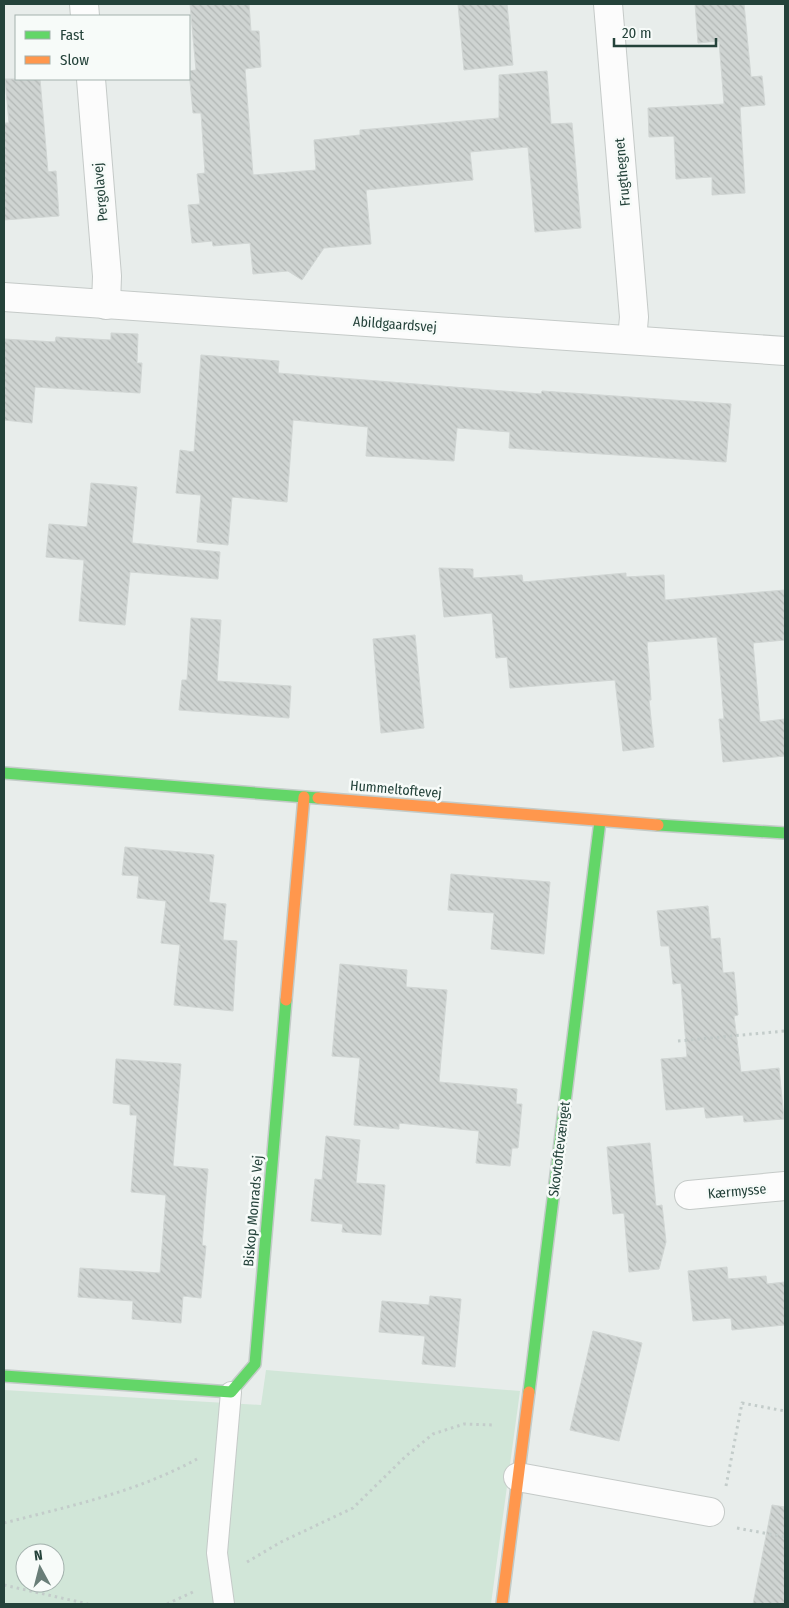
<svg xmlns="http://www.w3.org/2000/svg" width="789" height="1608" font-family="'Fira Sans Condensed',sans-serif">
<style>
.grass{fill:#d1e6d8;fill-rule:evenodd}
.building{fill:url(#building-back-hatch);stroke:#d1d6d4}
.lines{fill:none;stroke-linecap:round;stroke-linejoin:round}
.lane-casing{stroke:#c5cac8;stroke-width:22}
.street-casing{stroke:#c5cac8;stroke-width:30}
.fast-casing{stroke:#c3cbc8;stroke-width:14}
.slow-casing{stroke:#c3cbc8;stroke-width:14}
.path{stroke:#c3ccca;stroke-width:3;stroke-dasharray:2.5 4;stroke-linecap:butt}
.lane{stroke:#fcfcfc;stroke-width:20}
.street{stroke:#fcfcfc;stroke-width:28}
.fast{stroke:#63d668;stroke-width:11}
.slow{stroke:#ff974d;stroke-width:11}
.labels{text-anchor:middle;stroke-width:5;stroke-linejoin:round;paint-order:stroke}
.street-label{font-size:14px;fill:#24423a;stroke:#f7fbf9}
</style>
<defs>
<pattern id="building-back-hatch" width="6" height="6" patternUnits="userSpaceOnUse" patternTransform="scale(1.25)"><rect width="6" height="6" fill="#cfd4d2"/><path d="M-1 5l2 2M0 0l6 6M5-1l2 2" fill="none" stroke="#b2b7b5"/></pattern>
</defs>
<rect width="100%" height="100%" fill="#e8edeb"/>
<path class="grass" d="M266 1370 520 1391 491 1604H4V1390L261 1405ZM25 1553H55V1583H25Z"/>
<g class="building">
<polygon points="190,4 249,4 251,31 259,31 261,67 245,69 253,175 316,170 314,140 360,135 360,130 499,118 499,75 547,71 551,124 572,123 581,228 535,232 528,147 470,152 473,180 366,190 371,244 324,248 302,280 288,271 253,274 250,243 213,246 212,241 192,243 188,205 200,204 197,174 205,173 201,113 193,113 189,71 196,70"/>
<polygon points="458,4 507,4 513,65 464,70"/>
<polygon points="695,4 744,4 751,77 762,76 765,105 740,107 745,193 712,195 712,177 676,179 674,136 649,137 648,108 724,104 719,41 698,43"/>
<polygon points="5,79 40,79 48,172 56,171 59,216 4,220 4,123 9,123"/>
<polygon points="111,333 138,334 137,363 142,363 140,393 35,387 32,423 4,420 4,339 55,342 56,337 111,340"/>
<polygon points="201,355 279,361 278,373 541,394 542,391 731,404 726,462 509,448 510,432 457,428 454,461 366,456 368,427 293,420 287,502 232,497 228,545 197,542 201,495 176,493 180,450 194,452"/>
<polygon points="91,483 137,487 132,543 220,552 218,579 130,572 125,625 79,621 84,560 46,557 49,524 87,527"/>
<polygon points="439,568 473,569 473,578 522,575 523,582 626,573 626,577 664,575 665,600 785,590 785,640 753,643 760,722 785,719 785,756 723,762 719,719 724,719 717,637 647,642 651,700 649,700 654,747 623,751 615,680 510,688 507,657 496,658 492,613 444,617"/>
<polygon points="191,618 221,620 217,681 291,686 289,718 179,710 182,680 187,680"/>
<polygon points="415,635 424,728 381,733 373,639"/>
<polygon points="125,847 214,855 209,902 226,904 223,940 237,941 233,1011 174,1005 180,945 161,943 166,901 137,898 139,876 122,875"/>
<polygon points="451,874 550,882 544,954 491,949 494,913 448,910"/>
<polygon points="708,906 711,939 720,938 723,973 734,972 738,1015 734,1016 741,1072 779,1068 784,1119 744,1122 743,1115 706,1118 704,1107 666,1110 661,1059 687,1057 681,983 673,984 669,946 661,946 657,911"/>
<polygon points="340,964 407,970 406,987 447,990 439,1082 517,1089 516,1104 522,1104 518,1148 512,1148 510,1166 476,1163 479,1131 399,1123 399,1129 354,1125 360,1058 332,1056"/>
<polygon points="116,1059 181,1064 173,1166 208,1169 202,1245 206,1246 201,1298 183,1296 181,1323 132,1319 133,1301 78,1297 80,1268 160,1273 166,1195 131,1192 137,1115 130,1115 130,1105 113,1103"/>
<polygon points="326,1136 360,1140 356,1183 385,1185 381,1235 342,1232 343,1224 311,1221 315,1179 322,1180"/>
<polygon points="650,1143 656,1206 662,1205 666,1242 659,1269 629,1272 624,1213 613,1214 607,1147"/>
<polygon points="727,1267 728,1279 766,1276 767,1284 785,1282 785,1325 732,1330 731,1318 693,1321 688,1271"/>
<polygon points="430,1296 461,1299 455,1367 422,1364 425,1336 379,1332 382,1301 429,1305"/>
<polygon points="593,1331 642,1343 619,1441 570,1430"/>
<polygon points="772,1505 785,1507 785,1604 753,1604"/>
</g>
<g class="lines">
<g class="lane-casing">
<polyline id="lane" points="224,1604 217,1553 231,1392"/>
</g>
<g class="street-casing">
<g id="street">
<polyline points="84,4 85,16"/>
<polyline points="608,4 634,317 632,340"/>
<polyline points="91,79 107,276 106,305"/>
<polyline points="4,297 785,351"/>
<polyline points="689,1195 785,1186"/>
<polyline points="518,1477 710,1512"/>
</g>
</g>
<g class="fast-casing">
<g id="fast">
<polyline points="4,773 318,798"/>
<polyline points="658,825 785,833"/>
<polyline points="4,1376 231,1392 255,1364 286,1000"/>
<polyline points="529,1392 600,821"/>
</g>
</g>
<g class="slow-casing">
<g id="slow">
<polyline points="318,798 658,825"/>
<polyline points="286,1000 304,797"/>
<polyline points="502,1604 529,1392"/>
</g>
</g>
<g class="path">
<polyline points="678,1041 785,1031"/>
<polyline points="726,1486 742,1403 785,1411"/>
<path d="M4 1523C70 1506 137 1492 197 1459"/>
<polyline points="737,1528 785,1537"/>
<polyline points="247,1562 281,1542 353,1508 406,1456 433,1434 464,1424 494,1425"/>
<polyline points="4,1585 88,1604"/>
<polyline points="167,1604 195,1591"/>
</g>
<use href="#lane" class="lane"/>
<use href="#street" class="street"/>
<use href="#fast" class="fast"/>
<use href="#slow" class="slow"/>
</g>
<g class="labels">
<g class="street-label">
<text transform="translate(622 172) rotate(-95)" y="5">Frugthegnet</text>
<text transform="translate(100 192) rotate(-95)" y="5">Pergolavej</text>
<text transform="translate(395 324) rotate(4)" y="5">Abildgaardsvej</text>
<text transform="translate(396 789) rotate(5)" y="5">Hummeltoftevej</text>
<text transform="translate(559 1149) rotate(-83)" y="5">Skovtoftevænget</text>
<text transform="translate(737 1191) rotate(-5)" y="5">Kærmysse</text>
<text transform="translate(253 1211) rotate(-85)" y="5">Biskop Monrads Vej</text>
</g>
</g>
<rect width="789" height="1608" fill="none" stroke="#24423a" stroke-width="10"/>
<rect x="15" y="15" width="175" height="65" fill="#f7fbf9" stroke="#a3b1ad"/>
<rect x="25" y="31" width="25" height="8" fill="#63d668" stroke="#a3b1ad"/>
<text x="60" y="40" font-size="15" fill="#24423a">Fast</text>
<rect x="25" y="56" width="25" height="8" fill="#ff974d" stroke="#a3b1ad"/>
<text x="60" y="65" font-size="15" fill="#24423a">Slow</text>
<g transform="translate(40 1568) rotate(353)"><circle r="24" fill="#f7fbf9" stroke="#a3b1ad"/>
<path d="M0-4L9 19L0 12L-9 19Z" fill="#697e78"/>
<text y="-8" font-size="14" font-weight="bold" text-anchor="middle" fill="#24423a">N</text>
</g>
<path d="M614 38v8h102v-8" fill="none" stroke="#24423a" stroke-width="2.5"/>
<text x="622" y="38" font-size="15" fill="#24423a" stroke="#f7fbf9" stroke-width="4" paint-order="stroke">20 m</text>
</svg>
